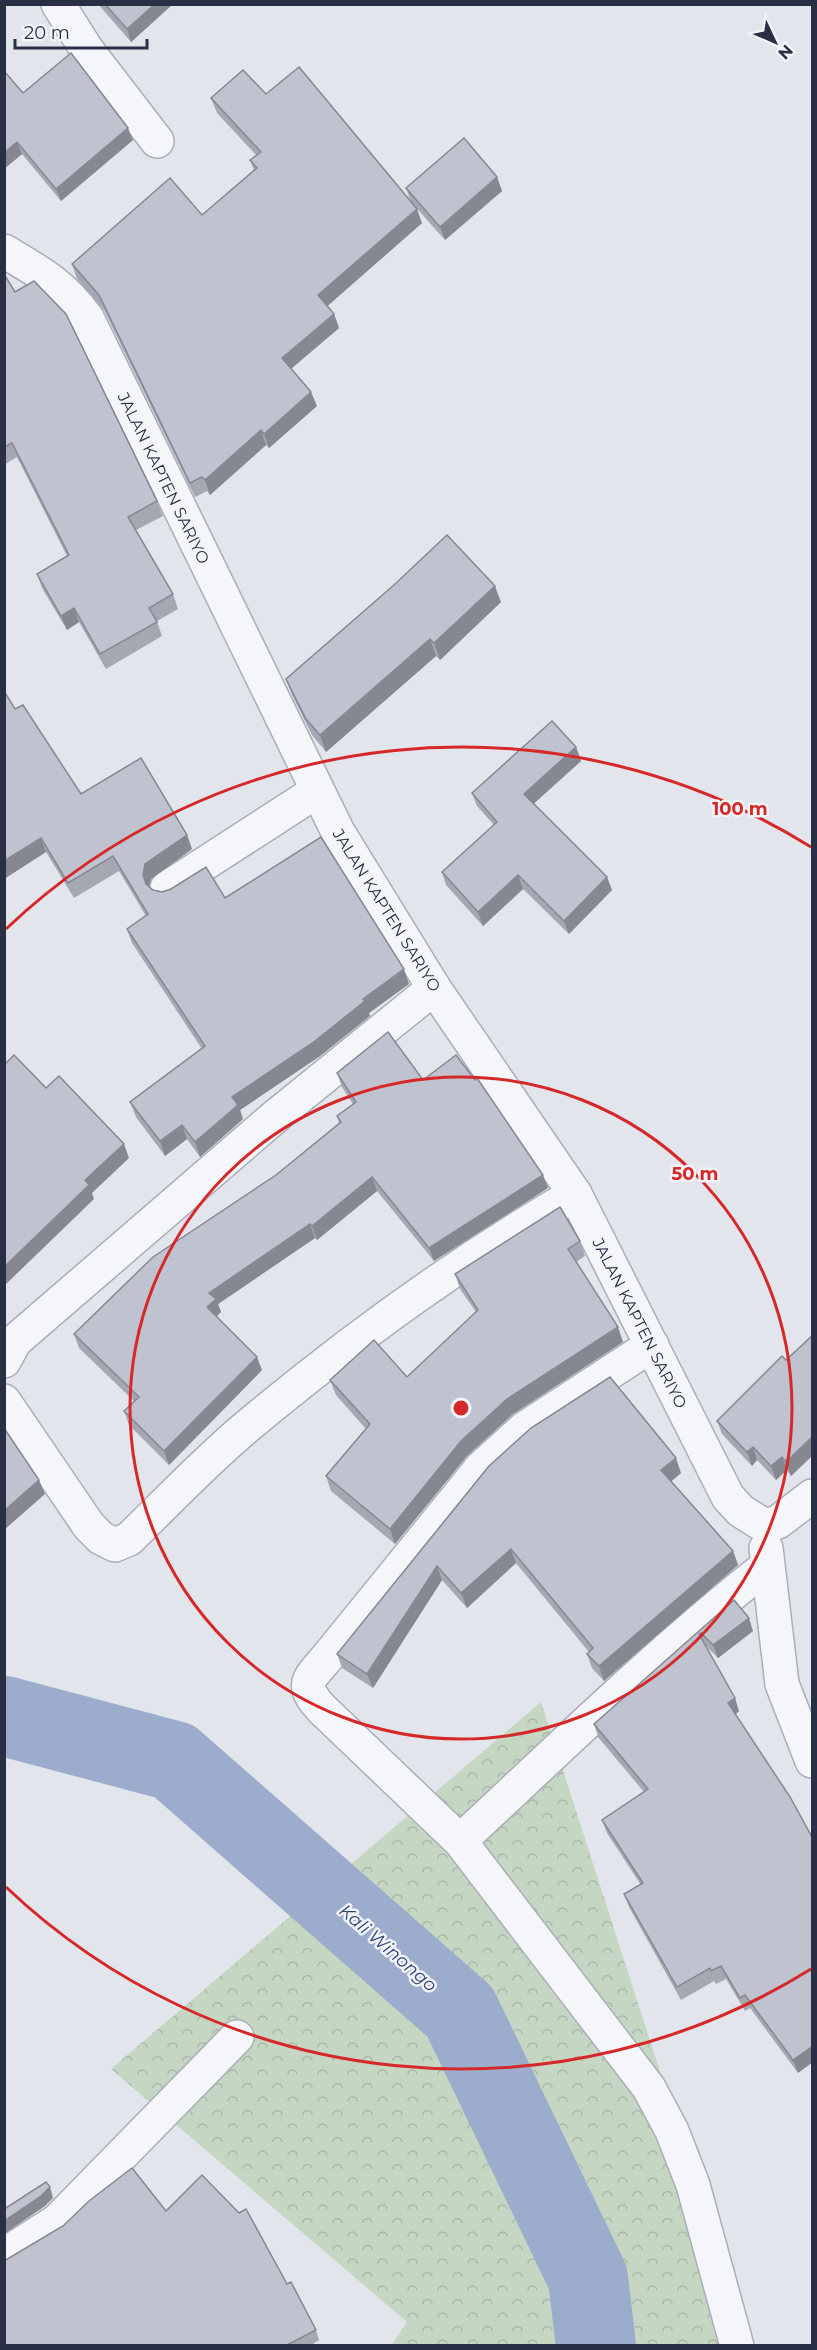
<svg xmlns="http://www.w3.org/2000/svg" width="817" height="2350" font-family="Montserrat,sans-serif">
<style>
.forest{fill:url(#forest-crowns)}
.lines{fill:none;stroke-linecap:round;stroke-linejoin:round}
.river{stroke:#9baccd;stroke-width:80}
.minor-casing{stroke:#aaaeb9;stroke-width:36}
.minor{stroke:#f5f6f9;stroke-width:33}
.wall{fill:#a4a8b2}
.shaded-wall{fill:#868891}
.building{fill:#bfc3cf;stroke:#868891;stroke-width:1.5}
.ring{fill:none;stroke:#d62828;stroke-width:3}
.labels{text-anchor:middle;stroke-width:5;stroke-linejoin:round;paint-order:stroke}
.street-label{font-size:16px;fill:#292f45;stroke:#f2f4f8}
.water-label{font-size:18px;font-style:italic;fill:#30477c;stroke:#f2f4f8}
.centre{fill:#d62828;stroke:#f2f4f8;stroke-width:3}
.ring-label{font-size:18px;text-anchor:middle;font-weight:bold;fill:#d62828;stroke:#f2f4f8;stroke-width:5;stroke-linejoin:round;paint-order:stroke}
</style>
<defs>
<pattern id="forest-crowns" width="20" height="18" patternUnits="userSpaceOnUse" patternTransform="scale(1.5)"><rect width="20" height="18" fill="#c5d6c3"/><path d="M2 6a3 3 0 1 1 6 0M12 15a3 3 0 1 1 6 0" fill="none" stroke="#a9b8a9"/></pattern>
</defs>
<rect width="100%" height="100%" fill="#e2e5eb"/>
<polygon class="forest" points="541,1702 748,2345 392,2345 407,2322 111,2069"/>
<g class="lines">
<polyline class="river" points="4,1716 174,1761 460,2012 588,2278 596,2346"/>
<g class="minor-casing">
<g id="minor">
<polyline points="58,4 87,50 157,141"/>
<path d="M4 251C41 273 62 284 87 318L338 832 434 988 575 1194 728 1497 741 1511 765 1526 778 1522 812 1496"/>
<polyline points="167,888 317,791"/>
<path d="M652 1345 525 1428 481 1468 330 1654C310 1679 297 1683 323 1710L460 1841 649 2088 672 2131 693 2185 737 2346"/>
<polyline points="4,1361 15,1341 277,1115 434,988"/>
<path d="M4 1401 89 1526 101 1538 115 1545 129 1539C167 1502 204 1463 244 1429 348 1342 458 1262 575 1194"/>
<polyline points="766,1548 782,1684 812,1761"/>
<path d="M460 1841C560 1748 659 1651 767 1566"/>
<polyline points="4,2255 57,2221 237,2037"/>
</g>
</g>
<use href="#minor" class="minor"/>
</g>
<g class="wall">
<polygon points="98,4 173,4 131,42"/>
<polygon points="4,71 23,93 133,140 61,201 22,154 4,169"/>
<polygon points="266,94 422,223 327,306 334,314 339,328 291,369 317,406 269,448 266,445 210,495 207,491 195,497 104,310 77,279 72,264 202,215 254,170 250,160 256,155 217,113 211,98"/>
<polygon points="497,177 502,191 445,240 411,202 406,188"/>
<polygon points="4,274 15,292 157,501 163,516 136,530 173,594 178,609 157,621 162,636 106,669 79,622 67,630 42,588 37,574 67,556 17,457 4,465"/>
<polygon points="501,602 440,660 436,656 326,752 312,735 292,695 286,679"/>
<polygon points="4,691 15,709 81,794 187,835 192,849 151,879 149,887 153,890 162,892 225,898 409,984 369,1013 370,1016 320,1056 240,1110 243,1119 200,1157 187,1139 165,1156 136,1117 130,1102 202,1049 132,943 127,929 146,916 119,871 74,898 46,852 4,879"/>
<polygon points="576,747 581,761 533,804 612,890 569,934 523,889 483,926 446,885 442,872 494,825 477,806 472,793"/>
<polygon points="337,1073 423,1080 548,1188 434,1261 377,1191 317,1240 315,1238 218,1304 221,1312 216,1316 262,1370 169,1465 129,1425 124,1411 134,1401 79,1348 74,1334 276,1175 339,1123 337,1116 353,1104 342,1087"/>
<polygon points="580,1241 585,1256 576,1262 623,1342 513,1414 467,1456 395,1544 331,1491 326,1476 366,1429 336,1395 330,1380 407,1377 476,1312 460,1289 455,1274"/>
<polygon points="813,1335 813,1455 791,1476 787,1470 776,1480 757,1460 752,1466 722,1434 717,1421 786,1360"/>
<polygon points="489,1466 681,1473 671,1481 733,1551 738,1565 604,1681 592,1668 587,1654 589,1652 516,1563 467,1608 442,1580 373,1688 342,1668 337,1654"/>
<polygon points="734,1600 753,1631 718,1658 706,1646 739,1711 736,1714 798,2073 750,2008 745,2011 726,1979 716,1984 714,1981 681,2000 629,1907 624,1894 641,1885 607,1833 602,1820 644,1792 598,1737 594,1724"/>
<polygon points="166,2211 287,2284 316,2330 319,2340 310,2346 4,2346"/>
</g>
<g class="shaded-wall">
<polygon points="155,4 173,4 131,42 127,29"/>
<polygon points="128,128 133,140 61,201 56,189"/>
<polygon points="17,142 22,154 4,169 4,153"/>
<polygon points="497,177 502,191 445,240 440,227"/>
<polygon points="417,209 422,223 323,310 318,295"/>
<polygon points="334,314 339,328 287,372 282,358"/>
<polygon points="311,392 317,406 269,448 264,434"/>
<polygon points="261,430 266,445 210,495 205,480"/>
<polygon points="495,586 501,602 440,660 434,643"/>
<polygon points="74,608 79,622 67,630 61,616"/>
<polygon points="430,639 436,656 326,752 320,735"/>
<polygon points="576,747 581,761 529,808 524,794"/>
<polygon points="187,835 192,849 151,879 148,890 143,875 145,864"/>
<polygon points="41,838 46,852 4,879 4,861"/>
<polygon points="518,875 523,889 483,926 478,912"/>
<polygon points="607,877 612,890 569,934 564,921"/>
<polygon points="404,969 409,984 369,1013 370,1016 320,1056 240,1110 243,1119 200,1157 195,1142 232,1097"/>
<polygon points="182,1125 187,1139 165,1156 160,1141"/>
<polygon points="124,1144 129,1158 92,1193 94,1199 4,1286 4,1267 85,1180"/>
<polygon points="543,1175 548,1188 434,1261 429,1248"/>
<polygon points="372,1177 377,1191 317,1240 312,1226"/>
<polygon points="310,1224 315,1238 218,1304 221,1312 212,1321 207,1307 209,1293"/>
<polygon points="618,1327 623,1342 513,1414 467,1456 395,1544 390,1529 461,1441 507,1399"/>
<polygon points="257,1357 262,1370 169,1465 164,1451"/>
<polygon points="813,1436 813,1455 791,1476 786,1462"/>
<polygon points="753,1447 757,1460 752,1466 747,1452"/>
<polygon points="782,1457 787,1470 776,1480 771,1466"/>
<polygon points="676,1458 681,1473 667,1485 661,1470"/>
<polygon points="39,1480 45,1494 4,1530 4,1511"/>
<polygon points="511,1549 516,1563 467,1608 461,1593"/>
<polygon points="733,1551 738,1565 604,1681 599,1666"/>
<polygon points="437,1566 442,1580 373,1688 367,1674"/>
<polygon points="749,1618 753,1631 718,1658 713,1645"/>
<polygon points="735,1698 739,1711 733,1716 728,1703"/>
<polygon points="813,2046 813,2062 798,2073 793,2060"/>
<polygon points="50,2187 53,2198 45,2206 4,2234 4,2221"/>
</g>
<g class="building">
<polygon points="105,4 155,4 127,29"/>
<polygon points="71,53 128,128 56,189 17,142 4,153 4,71 23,93"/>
<polygon points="299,67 417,209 318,295 334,314 282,358 311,392 264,434 261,430 205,480 202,477 190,483 99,295 72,264 170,178 202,215 257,168 250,160 261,152 211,98 243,70 266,94"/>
<polygon points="464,138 497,177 440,227 406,188"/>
<polygon points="4,274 15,292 34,281 66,314 157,501 128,517 173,594 149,608 157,622 100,654 74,608 61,616 37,574 69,555 12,443 4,447"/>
<polygon points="447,535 495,586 434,643 430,639 320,735 306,719 286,679 394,585"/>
<polygon points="4,691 15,709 23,705 81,794 141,758 187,835 145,864 143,875 146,884 153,890 162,892 171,889 206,867 225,898 321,837 404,969 363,999 365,1001 315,1041 232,1097 238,1105 195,1142 182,1125 160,1141 130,1102 205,1046 127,929 148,914 113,856 68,883 41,838 4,861"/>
<polygon points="552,721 576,747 524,794 607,877 564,921 518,875 478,912 442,872 497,822 472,793"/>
<polygon points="388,1032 423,1080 456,1055 475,1080 477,1078 543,1175 429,1248 372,1177 312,1226 310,1224 209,1293 216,1299 207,1307 257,1357 164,1451 124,1411 139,1397 74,1334 153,1257 276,1175 341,1122 337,1116 356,1102 337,1073"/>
<polygon points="14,1055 46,1088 59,1076 124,1144 85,1180 89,1185 4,1267 4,1065"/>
<polygon points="560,1207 580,1241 568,1249 618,1327 507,1399 461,1441 390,1529 326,1476 370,1424 330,1380 374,1340 407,1377 478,1310 455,1274"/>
<polygon points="813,1335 813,1436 786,1462 782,1457 771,1466 753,1447 747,1452 717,1421 782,1356 786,1360"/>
<polygon points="610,1377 676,1458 661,1470 733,1551 599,1666 587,1654 593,1648 511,1549 461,1593 437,1566 367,1674 337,1654 489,1466 531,1428"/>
<polygon points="4,1428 39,1480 4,1511"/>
<polygon points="734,1600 749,1618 713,1645 701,1633 699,1634 735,1698 728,1703 790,1797 813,1839 813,2046 793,2060 745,1995 740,1998 721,1966 711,1971 710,1968 677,1987 624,1894 643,1883 602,1820 648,1789 594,1724"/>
<polygon points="132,2168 166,2211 202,2175 239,2213 246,2209 287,2284 291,2282 316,2330 285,2346 4,2346 4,2261 63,2226 89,2201"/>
<polygon points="46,2182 50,2187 41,2196 4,2221 4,2206 6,2208"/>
</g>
<g class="ring">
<circle cx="461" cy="1408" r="331"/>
<path d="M811 1969A661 661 0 0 1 6 1887M6 929A661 661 0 0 1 811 847"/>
</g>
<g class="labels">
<g class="street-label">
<text transform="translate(164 478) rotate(64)" y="6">JALAN KAPTEN SARIYO</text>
<text transform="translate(387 910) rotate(58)" y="6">JALAN KAPTEN SARIYO</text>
<text transform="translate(640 1323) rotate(63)" y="6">JALAN KAPTEN SARIYO</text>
</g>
<g class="water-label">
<text transform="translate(388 1948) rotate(41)" y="6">Kali Winongo</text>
</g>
</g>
<circle cx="461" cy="1408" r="9" class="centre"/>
<g class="ring-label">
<text x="740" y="815">100 m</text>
<text x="695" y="1180">50 m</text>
</g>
<rect width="817" height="2350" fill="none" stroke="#292f45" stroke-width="12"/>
<g transform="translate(775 42) rotate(134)" stroke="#f2f4f8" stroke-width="4.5" paint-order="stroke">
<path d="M0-4.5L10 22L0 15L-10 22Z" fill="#292f45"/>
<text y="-9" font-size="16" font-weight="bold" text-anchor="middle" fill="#292f45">N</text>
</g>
<path d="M15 39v9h132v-9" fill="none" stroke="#292f45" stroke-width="3"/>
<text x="24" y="39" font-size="18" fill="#292f45" stroke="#f2f4f8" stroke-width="4.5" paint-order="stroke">20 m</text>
</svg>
